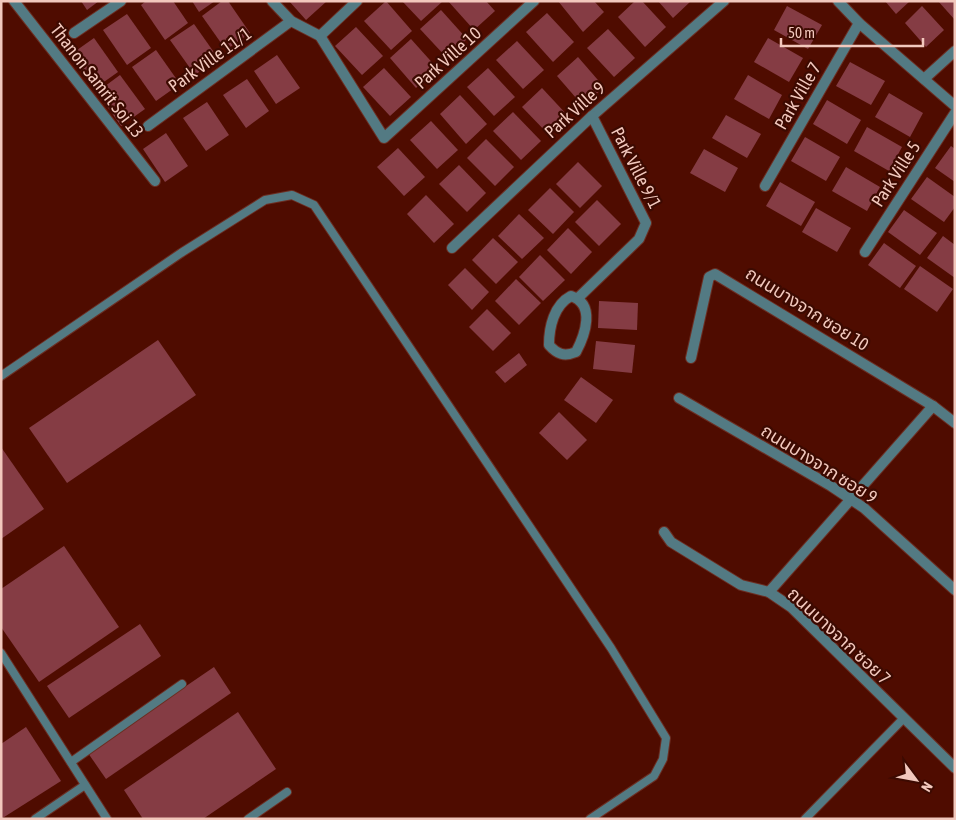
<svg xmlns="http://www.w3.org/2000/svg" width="956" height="820" font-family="'Asap Condensed','Noto Sans Thai',sans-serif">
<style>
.building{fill:#853c44}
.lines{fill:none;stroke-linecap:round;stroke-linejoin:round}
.lane-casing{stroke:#6c2e22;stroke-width:10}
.street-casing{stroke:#6c2e22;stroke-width:12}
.lane{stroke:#537a83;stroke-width:8}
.street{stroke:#537a83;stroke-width:10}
.labels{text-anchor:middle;stroke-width:4.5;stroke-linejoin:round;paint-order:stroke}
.street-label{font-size:18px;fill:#f2c8bd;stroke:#3c0a01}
</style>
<rect width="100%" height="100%" fill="#4f0c00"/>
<g class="building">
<polygon points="81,1 99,1 87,10"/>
<polygon points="146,1 173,1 188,23 165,40 141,5"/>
<polygon points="192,1 215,1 199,12"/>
<polygon points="222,1 228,1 250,33 226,50 202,16"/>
<polygon points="289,1 327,1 306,20"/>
<polygon points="386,1 412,31 391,50 364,21"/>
<polygon points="402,1 443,1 421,21"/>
<polygon points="448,1 486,1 495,11 474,30"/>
<polygon points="558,1 594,1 604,12 583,32"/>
<polygon points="635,1 642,1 666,27 645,47 618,17"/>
<polygon points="658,1 691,1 673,18"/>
<polygon points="885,1 910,1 896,14"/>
<polygon points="938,1 955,1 955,20"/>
<polygon points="787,6 822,25 808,49 774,30"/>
<polygon points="922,6 944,30 926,47 905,23"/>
<polygon points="441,10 467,39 447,58 420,29"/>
<polygon points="547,13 574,42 553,62 526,32"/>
<polygon points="127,14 151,48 127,65 103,30"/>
<polygon points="194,24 218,58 195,75 170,40"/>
<polygon points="356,27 383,56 362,75 335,46"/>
<polygon points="608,29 635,58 614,77 587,48"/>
<polygon points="94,38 118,72 94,89 70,55"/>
<polygon points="768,38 803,58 789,82 754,62"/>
<polygon points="411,39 437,68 416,88 390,58"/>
<polygon points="517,41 544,70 523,89 496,60"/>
<polygon points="156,50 180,84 156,101 132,67"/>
<polygon points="277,55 300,88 276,104 254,71"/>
<polygon points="578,57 604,87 583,106 557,76"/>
<polygon points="850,62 885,81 871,105 836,86"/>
<polygon points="384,68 411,97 390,116 363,87"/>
<polygon points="488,68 515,97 494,116 467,87"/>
<polygon points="120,75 145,109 121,126 97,92"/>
<polygon points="748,75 782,95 769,119 734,99"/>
<polygon points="247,79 269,111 246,128 223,95"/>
<polygon points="542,88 569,117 550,136 522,107"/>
<polygon points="889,93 923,113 910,137 875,117"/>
<polygon points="460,95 487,124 466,144 440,114"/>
<polygon points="827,100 861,120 847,144 813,124"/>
<polygon points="207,102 229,135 206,151 183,118"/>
<polygon points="513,112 541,141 521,160 493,131"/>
<polygon points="726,115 761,134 747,158 712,138"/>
<polygon points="431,121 458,150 437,169 410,140"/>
<polygon points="867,127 902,147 889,171 854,151"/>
<polygon points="166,133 188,166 165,182 143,149"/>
<polygon points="805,137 840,157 826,181 791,161"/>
<polygon points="486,139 514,167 495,186 467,158"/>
<polygon points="951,146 955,149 955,182 935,168"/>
<polygon points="398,148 425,177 404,196 377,167"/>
<polygon points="704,149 738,168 725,192 690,173"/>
<polygon points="578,162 602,186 580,208 556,184"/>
<polygon points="459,165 486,193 467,212 439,184"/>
<polygon points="846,167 880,187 867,211 832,191"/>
<polygon points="927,177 955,197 955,207 944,222 911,199"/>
<polygon points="780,182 815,202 801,226 766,206"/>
<polygon points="550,188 574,212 553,234 528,210"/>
<polygon points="426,195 454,224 434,243 407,214"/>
<polygon points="597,200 621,224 599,246 575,222"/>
<polygon points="816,208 851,228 837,252 802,232"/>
<polygon points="904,210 937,233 920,255 888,232"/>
<polygon points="519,214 544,238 522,259 498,236"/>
<polygon points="568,228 592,252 571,274 547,250"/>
<polygon points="943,236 955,245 955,278 927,258"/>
<polygon points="493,238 518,262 496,284 472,260"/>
<polygon points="884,243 916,266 900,288 868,265"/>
<polygon points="540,255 565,280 543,301 519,277"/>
<polygon points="920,266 953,289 937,312 904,289"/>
<polygon points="465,268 489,292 472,310 448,285"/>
<polygon points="516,279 541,303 519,325 495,301"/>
<polygon points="599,301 638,303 637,330 598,328"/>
<polygon points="487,309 511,333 493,351 469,327"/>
<polygon points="158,340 196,395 67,483 29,428"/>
<polygon points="596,341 635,345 632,373 593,369"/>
<polygon points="519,353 527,365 505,383 495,372"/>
<polygon points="581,377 613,400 596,423 564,400"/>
<polygon points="559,412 587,440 567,460 539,433"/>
<polygon points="1,447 44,509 1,539"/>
<polygon points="64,546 119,627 39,682 1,627 1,589"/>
<polygon points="140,624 161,656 69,718 47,686"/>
<polygon points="214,667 231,693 106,779 88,753"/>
<polygon points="238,712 276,769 203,819 143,819 124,790"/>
<polygon points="26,727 61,781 1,819 1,744"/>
</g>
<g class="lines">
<g class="lane-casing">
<g id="lane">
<polyline points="1,376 181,253 265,200 292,195 314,205 611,648 666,738 663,759 654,776 590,819"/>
<polyline points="1,653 107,819"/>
<polyline points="71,762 182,684"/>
<polyline points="35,819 85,785"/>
<polyline points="248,819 287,792"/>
<polyline points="805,819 903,719"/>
</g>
</g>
<g class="street-casing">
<g id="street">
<polyline points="14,1 155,181"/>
<polyline points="272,1 291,21 320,36 384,138 534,1"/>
<polyline points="838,1 859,23 955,106"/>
<polyline points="74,33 121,1"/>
<polyline points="320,36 357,1"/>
<polyline points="924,79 955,51"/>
<polyline points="148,126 291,21"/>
<polyline points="765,186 859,23"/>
<polyline points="452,248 592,116 724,1"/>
<polyline points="865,252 955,113"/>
<path d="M571 296C596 304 585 335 576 352 564 357 557 354 549 345 549 327 554 305 571 296Z"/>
<polyline points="578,298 639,239 646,223 592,116"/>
<polyline points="691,358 709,277 715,274 933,406 955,423"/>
<polyline points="679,398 831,486 864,508 955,590"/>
<polyline points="664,532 671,542 741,585 769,592 791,607 955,768"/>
<polyline points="769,592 933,406"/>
</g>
</g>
<use href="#lane" class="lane"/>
<use href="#street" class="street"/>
</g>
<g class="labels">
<g class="street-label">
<text transform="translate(448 58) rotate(-42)" y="6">Park Ville 10</text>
<text transform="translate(210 60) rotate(-36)" y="6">Park Ville 11/1</text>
<text transform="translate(97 81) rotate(52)" y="6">Thanon Samrit Soi 13</text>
<text transform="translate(798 96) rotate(-60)" y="6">Park Ville 7</text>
<text transform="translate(575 110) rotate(-42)" y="6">Park Ville 9</text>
<text transform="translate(636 168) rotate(63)" y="6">Park Ville 9/1</text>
<text transform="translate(896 174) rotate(-57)" y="6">Park Ville 5</text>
<text transform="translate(807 309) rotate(32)" y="6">ถนนบางจาก ซอย 10</text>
<text transform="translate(819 464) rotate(32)" y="6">ถนนบางจาก ซอย 9</text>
<text transform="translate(839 636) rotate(43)" y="6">ถนนบางจาก ซอย 7</text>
</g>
</g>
<rect width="956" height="820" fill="none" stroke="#f2c8bd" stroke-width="5"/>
<g transform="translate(916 780) rotate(122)" stroke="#3c0a01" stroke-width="4" paint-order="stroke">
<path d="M0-4L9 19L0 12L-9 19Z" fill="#f2c8bd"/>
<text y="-8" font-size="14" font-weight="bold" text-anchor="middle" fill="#f2c8bd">N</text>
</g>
<path d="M781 38v8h142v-8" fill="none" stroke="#f2c8bd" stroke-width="2.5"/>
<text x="788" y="38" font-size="15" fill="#f2c8bd" stroke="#3c0a01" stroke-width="4" paint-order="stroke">50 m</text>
</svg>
